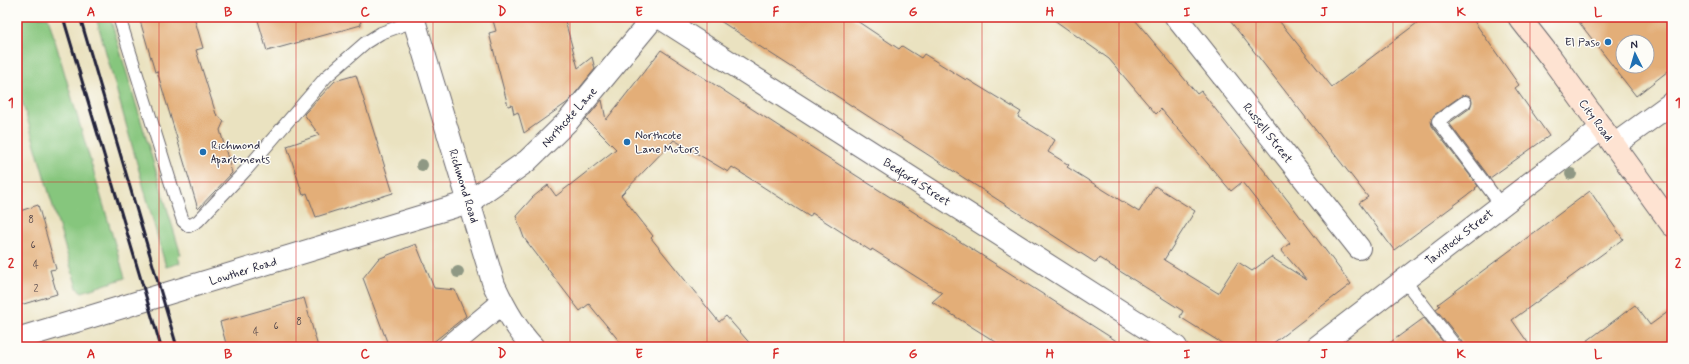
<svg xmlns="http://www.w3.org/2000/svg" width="1689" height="364" font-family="Mynerve,sans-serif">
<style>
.green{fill:#86c67d;stroke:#54745c}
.building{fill:#e3ae78;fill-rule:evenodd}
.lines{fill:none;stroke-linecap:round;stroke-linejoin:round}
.service-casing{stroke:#68656a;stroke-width:14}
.minor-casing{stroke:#68656a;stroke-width:24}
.secondary-casing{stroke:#68656a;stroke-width:24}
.service{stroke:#fff;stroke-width:12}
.minor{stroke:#fff;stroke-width:22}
.secondary{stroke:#fee3d2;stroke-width:22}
.rail{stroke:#22223b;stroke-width:3}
.tree{fill:#8f9884}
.grid{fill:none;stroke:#d62828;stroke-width:1;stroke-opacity:0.55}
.poi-dot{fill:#1f6fb2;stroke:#fdfcf7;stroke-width:1.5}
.labels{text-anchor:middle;stroke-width:3;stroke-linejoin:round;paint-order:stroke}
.number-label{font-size:10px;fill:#52454a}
.poi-label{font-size:12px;fill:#22223b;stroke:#fdfcf7;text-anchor:start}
.street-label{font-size:12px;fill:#22223b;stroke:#fdfcf7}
.neatline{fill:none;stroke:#d62828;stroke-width:1.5}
.grid-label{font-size:13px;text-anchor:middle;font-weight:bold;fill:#d62828}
</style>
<rect width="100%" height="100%" fill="#fdfcf7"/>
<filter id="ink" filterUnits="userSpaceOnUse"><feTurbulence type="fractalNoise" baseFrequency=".025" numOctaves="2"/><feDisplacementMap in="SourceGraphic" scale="8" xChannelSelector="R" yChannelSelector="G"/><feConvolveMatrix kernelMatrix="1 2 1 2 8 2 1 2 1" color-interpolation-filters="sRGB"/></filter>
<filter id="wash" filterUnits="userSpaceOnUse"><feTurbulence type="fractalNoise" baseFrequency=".012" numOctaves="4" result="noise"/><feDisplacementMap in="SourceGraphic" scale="16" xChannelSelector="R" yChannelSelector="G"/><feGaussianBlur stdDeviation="0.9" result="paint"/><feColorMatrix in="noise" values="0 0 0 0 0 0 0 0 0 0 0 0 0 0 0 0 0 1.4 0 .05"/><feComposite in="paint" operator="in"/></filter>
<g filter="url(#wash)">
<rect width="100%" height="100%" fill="#eae2c0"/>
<g class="green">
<polygon points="17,17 48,17 125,278 82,292 77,288 17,84"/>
<polygon points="96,17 110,17 181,255 178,256 180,263 166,267"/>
</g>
<g id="blocks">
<g class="building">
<polygon points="139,17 194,17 203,48 196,50 216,114 224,121 220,130 232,173 198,209 157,71 155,72"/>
<polygon points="257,17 360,17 361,25 267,51"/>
<polygon points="492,17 564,17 578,68 592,57 595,69 568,102 524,133 518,112 514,114 512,105 508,106 489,33 496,31"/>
<polygon points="714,17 851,17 899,49 902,46 921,58 924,54 966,80 967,79 1021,112 1018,117 1055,140 1048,152 1069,165 1067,167 1139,212 1155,186 1195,211 1164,260 1218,293 1238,262 1252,271 1271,257 1307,280 1281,250 1290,243 1242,182 1231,191 1161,109 1156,114 1109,59 1050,17 1131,17 1136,21 1197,94 1201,91 1289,202 1351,284 1268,347 1228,347 1180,317 1183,311 1099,258 1096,263"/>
<polygon points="1227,17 1276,17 1332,87 1425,17 1471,17 1519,85 1515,88 1549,136 1490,178 1449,123 1470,108 1472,102 1471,97 1468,95 1461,96 1434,115 1431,121 1432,126 1478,186 1475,188 1476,189 1394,250 1359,203 1368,197"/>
<path d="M1575 17H1672V68L1636 96ZM1623 42H1647V66H1623Z"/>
<polygon points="661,50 783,129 1126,347 1004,347 932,302 942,293 872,249 871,251 812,213 810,217 732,167 728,172 674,140 621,195 653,236 651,238 719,322 726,316 753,347 624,347 589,304 580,311 524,238 516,216 533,197 548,185 556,196 616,149 586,119 602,100 606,120"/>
<polygon points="356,75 393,193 316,217 307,193 303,195 287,146 319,135 304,114 335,81"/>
<polygon points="1590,191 1623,239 1512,320 1531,347 1463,347 1462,342 1436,309 1440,306 1438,304"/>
<polygon points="38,205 56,269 50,270 57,294 17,306 17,212"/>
<polygon points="416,244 434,288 455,290 466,316 427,347 389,347 363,278 378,259"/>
<polygon points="304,298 318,347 227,347 220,322"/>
<polygon points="1635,305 1650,325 1672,309 1672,347 1579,347"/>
<polygon points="1424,318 1447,347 1384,347"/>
</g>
</g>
</g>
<g filter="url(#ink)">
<use href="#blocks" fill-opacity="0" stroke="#68656a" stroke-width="1"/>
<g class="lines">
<g class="service-casing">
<g id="service">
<polyline points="119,17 176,200 183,221 189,226 198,221 246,170 326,77 365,43 381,33 414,21"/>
<polyline points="1465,102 1438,121 1501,205"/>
<polyline points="1404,280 1456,347"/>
</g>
</g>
<g class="minor-casing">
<g id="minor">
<path d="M413 17 494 285C504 307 516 329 533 347"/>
<polyline points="659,17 1176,347"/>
<polyline points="1176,17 1359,248"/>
<polyline points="1614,145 1672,103"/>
<polyline points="17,339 469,202 527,161 568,121 654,17"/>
<polyline points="449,347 502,303"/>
<polyline points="1317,347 1602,128"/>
</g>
</g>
<g class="secondary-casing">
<polyline id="secondary" points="1519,17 1551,58 1672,225"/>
</g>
<use href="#service" class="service"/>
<use href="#minor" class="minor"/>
<use href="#secondary" class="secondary"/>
<g class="rail">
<polyline points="63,17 161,347"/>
<polyline points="80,17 177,347"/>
</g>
</g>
<g class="tree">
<circle cx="422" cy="165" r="6"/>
<circle cx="1571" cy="174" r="6"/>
<circle cx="458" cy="272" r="6"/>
</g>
</g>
<path class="grid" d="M159 17V347M296 17V347M433 17V347M570 17V347M707 17V347M844 17V347M982 17V347M1119 17V347M1256 17V347M1393 17V347M1530 17V347M17 182H1672"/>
<g class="poi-dot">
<circle cx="1608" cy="42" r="4"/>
<circle cx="627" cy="142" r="4"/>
<circle cx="203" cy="152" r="4"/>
</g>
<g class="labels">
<g class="number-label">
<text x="31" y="223">8</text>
<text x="33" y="248">6</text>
<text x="36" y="268">4</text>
<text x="36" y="292">2</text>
<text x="299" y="325">8</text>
<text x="276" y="329">6</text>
<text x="256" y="335">4</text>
</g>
<g class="poi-label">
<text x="1600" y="46" text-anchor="end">El Paso</text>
<text x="635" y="139">Northcote<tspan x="635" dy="14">Lane Motors</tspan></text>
<text x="211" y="149">Richmond<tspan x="211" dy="14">Apartments</tspan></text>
</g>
<g class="street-label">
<text transform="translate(569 117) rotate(-48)" y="4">Northcote Lane</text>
<text transform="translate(1596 120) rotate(54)" y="4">City Road</text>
<text transform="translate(1268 133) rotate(52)" y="4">Russell Street</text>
<text transform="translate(917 182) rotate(33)" y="4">Bedford Street</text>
<text transform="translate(464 186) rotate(73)" y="4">Richmond Road</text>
<text transform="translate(1459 237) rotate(-38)" y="4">Tavistock Street</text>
<text transform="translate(243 271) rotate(-17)" y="4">Lowther Road</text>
</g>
</g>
<rect width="1689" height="364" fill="none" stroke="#fdfcf7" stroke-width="44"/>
<g transform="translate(1635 54) rotate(355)"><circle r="19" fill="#fdfcf7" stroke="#a5a5ac"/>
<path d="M0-3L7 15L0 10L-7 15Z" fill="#1f6fb2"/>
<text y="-6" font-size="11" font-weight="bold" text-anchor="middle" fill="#22223b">N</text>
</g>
<rect x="22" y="22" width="1645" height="320" class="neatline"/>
<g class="grid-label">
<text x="91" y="16">A</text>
<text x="228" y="16">B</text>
<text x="365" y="16">C</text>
<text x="502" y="16">D</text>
<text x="639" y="16">E</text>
<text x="776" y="16">F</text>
<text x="913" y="16">G</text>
<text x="1050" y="16">H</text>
<text x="1187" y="16">I</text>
<text x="1324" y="16">J</text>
<text x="1461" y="16">K</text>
<text x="1598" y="16">L</text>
<text x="11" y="107">1</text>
<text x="1678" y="107">1</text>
<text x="11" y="267">2</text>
<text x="1678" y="267">2</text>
<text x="91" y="358">A</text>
<text x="228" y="358">B</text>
<text x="365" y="358">C</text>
<text x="502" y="358">D</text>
<text x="639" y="358">E</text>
<text x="776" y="358">F</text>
<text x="913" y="358">G</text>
<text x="1050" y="358">H</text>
<text x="1187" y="358">I</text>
<text x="1324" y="358">J</text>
<text x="1461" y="358">K</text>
<text x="1598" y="358">L</text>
</g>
</svg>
